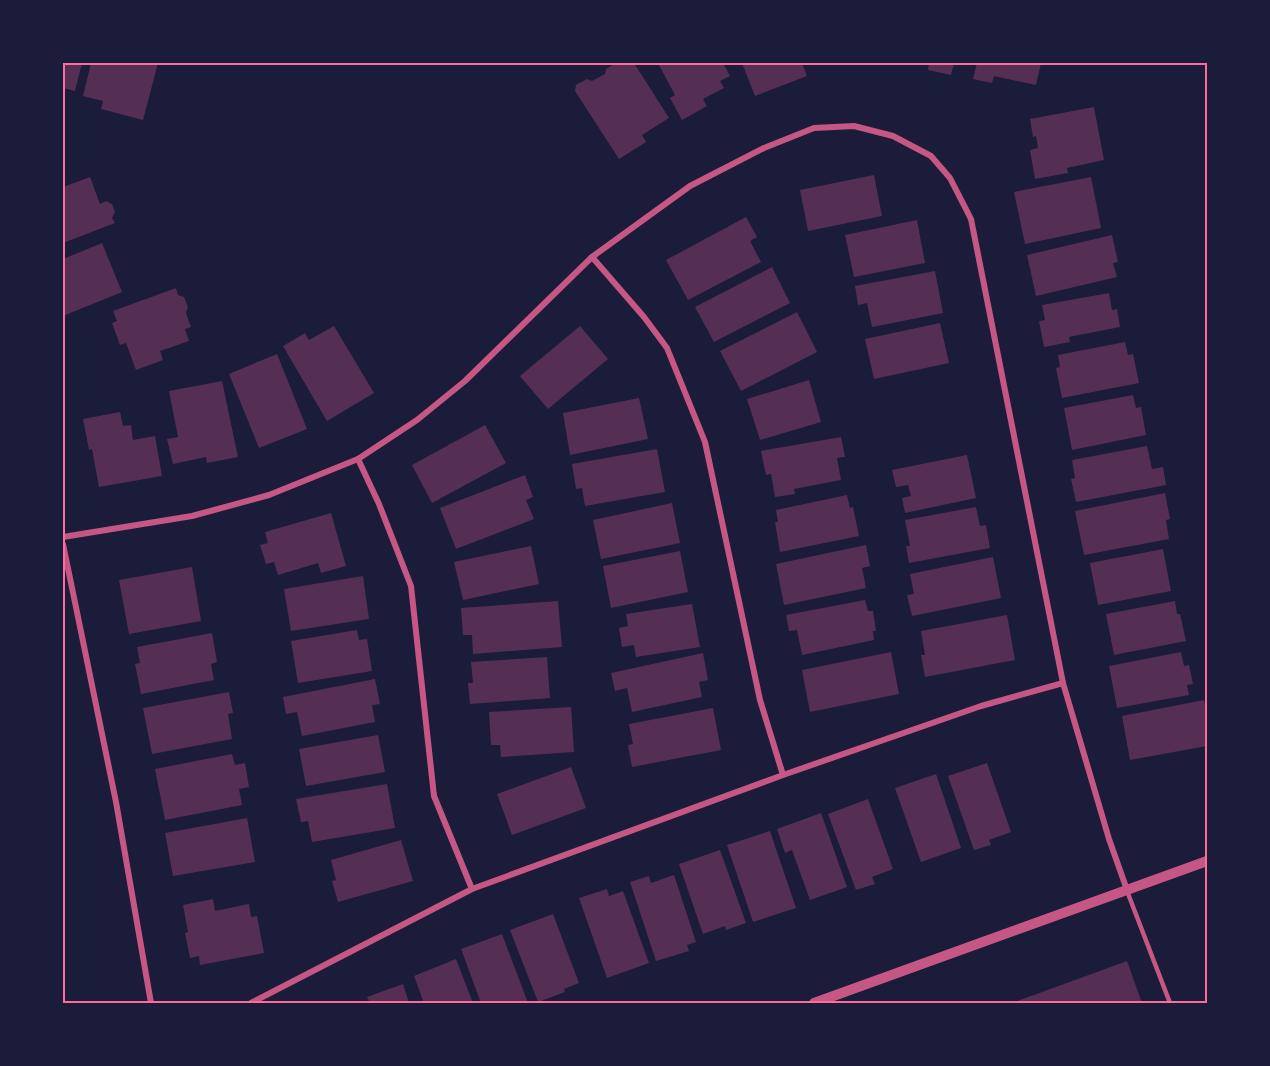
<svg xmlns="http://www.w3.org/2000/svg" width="1270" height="1066" font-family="'Varela Round',sans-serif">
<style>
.building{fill:#542f53}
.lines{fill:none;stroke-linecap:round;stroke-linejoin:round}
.service{stroke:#c65784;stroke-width:4.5}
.minor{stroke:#c65784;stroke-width:6}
.tertiary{stroke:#c65784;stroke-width:10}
.neatline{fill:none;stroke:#ff6b9d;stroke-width:2}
</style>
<rect width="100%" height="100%" fill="#1b1b3a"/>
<g class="building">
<polygon points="63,63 82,63 75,91 63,88"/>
<polygon points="91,63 158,63 143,120 101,109 103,101 83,96"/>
<polygon points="616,63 634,63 669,118 642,135 646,142 619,159 575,91 576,85 587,79 592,81 605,74 606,69"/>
<polygon points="658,63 723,63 730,76 720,81 724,88 703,99 707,106 682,120 670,98 675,95"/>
<polygon points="742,63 802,63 807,76 755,96"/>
<polygon points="929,63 954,63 951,75 928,70"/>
<polygon points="977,63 1041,63 1036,85 994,76 992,83 973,79"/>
<polygon points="1094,107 1104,160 1067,168 1068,173 1035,179 1030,150 1038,148 1036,136 1033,137 1030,119"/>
<polygon points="874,175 882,216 808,231 800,190"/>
<polygon points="90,177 100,204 106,201 112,204 115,212 112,218 115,223 63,243 63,187"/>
<polygon points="1091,177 1101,228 1025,244 1014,192"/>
<polygon points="746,217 757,237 750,241 761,262 688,300 666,260"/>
<polygon points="917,220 925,263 854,277 845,235"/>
<polygon points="1112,235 1118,262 1113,263 1117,277 1036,296 1027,255"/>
<polygon points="102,243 122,292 63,316 63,259"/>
<polygon points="772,267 790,303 714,342 695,307"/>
<polygon points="935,271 943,313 872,327 867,303 858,305 855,286"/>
<polygon points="176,288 178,295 184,297 188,307 186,313 191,327 185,329 189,341 160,351 163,360 136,370 126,343 120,345 112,323 117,321 113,311"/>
<polygon points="1109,293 1112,310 1117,309 1120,327 1069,337 1070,342 1044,347 1039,321 1045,320 1042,305"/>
<polygon points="797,312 817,352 741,391 720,351"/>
<polygon points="940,323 949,363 874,379 865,339"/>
<polygon points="334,326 374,393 327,421 283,346 305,333 309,340"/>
<polygon points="580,326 608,359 548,409 520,376"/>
<polygon points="1125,342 1128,355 1133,354 1139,383 1062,398 1056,368 1060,367 1058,355"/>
<polygon points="277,354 307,429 259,448 229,374"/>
<polygon points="809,380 821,422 760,440 747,399"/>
<polygon points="222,381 238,457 207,463 206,457 173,464 167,439 178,437 169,391"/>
<polygon points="1133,395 1136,408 1141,407 1146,435 1072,450 1064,408"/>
<polygon points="639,398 648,439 570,455 563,413"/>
<polygon points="120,412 123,426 131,425 133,440 155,436 162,476 99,487 92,449 89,450 83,419"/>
<polygon points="485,425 506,463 432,503 412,465"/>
<polygon points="841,437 845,457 837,458 841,480 794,489 795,494 775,497 771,474 766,475 761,451"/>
<polygon points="1147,446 1152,469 1163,467 1166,485 1076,502 1071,479 1075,478 1072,460"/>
<polygon points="657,449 665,492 585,506 582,488 576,489 572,464"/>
<polygon points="967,455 976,498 905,513 902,498 911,496 908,485 896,487 892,470"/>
<polygon points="525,475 533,497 526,500 534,519 456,549 440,508"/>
<polygon points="1165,493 1170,519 1166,520 1169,539 1084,555 1075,511"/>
<polygon points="847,495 850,508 853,507 859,536 780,552 775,522 778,522 776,510"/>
<polygon points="672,503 680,543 601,559 593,520"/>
<polygon points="976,507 980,526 986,525 990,548 909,563 906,546 910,546 905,520"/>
<polygon points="331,513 346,566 321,573 318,563 278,575 274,562 266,564 260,545 268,543 265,532"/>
<polygon points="866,545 870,566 862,568 866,588 784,605 776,564"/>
<polygon points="531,546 539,584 463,600 454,562"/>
<polygon points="1163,549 1171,591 1098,605 1090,563"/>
<polygon points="680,551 688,592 611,608 603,566"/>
<polygon points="993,557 1001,598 912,616 907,595 914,594 910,574"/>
<polygon points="192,567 201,621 129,634 119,580"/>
<polygon points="363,576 369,619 291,631 284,589"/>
<polygon points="865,600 868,611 873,611 876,631 873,631 874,640 802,655 797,630 789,631 786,615"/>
<polygon points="558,601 562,647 473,654 472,635 463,635 461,608"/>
<polygon points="1175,601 1177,614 1180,614 1186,641 1114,655 1106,614"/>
<polygon points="692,604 700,647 636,657 634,645 622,647 619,628 628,626 626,614"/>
<polygon points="1007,615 1015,660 925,677 921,655 925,655 921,631"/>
<polygon points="357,630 359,640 367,639 372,671 298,683 291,641"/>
<polygon points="212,633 217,662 211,664 214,680 141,694 135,664 140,663 137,647"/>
<polygon points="891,652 899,694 810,712 802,670"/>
<polygon points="1181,652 1184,666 1189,665 1193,684 1187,685 1189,695 1117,708 1109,666"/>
<polygon points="703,653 708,680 699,682 702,697 632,712 627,688 615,691 611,673"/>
<polygon points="547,657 550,698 470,704 468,683 473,683 471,662"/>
<polygon points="375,679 380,704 372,705 375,722 302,736 297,712 286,714 283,697"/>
<polygon points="229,692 233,713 228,714 232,739 152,754 143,708"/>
<polygon points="1204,700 1207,715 1207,746 1130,760 1122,716"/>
<polygon points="571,707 574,752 501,757 500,745 491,745 489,712"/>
<polygon points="713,708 721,750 632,767 628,745 633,744 629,724"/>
<polygon points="378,735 385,772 306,786 299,749"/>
<polygon points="232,754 235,765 245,763 249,787 239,789 242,805 165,820 155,769"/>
<polygon points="987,763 1011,832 989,840 991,845 974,850 948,776"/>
<polygon points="571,767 586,808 512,835 497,794"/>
<polygon points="936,774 961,848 921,862 895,788"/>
<polygon points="387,784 395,828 312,842 308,821 301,822 296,799"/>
<polygon points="868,799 893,869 872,877 875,884 856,890 828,814"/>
<polygon points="821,813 847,887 810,900 792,850 785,853 777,829"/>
<polygon points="247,818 255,862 173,876 165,833"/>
<polygon points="770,831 796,908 753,922 727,845"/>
<polygon points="401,840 413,881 338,902 332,881 336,880 331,860"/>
<polygon points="720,850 746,923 726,930 725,926 703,934 679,864"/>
<polygon points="674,875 696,942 687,945 689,951 656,961 630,882 649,876 651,883"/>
<polygon points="607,889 609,896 623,891 649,963 607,978 579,898"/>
<polygon points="213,899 215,911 249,904 251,917 257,916 264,953 200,965 199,956 190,958 185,933 188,932 183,905"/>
<polygon points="553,914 579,983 564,989 565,992 538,1002 510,930"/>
<polygon points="502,934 528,1003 481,1003 461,949"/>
<polygon points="456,959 473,1003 424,1003 414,976"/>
<polygon points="1127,961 1142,1003 1012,1003"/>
<polygon points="403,984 409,1003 370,1003 367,997"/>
</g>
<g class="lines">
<polyline class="service" points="1127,891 1170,1003"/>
<g class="minor">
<polyline points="592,257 644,317 667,348 705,442 760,700 783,775"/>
<polyline points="358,459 379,504 411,586 434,796 472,889"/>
<polyline points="63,537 192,516 269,495 358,459 417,420 465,381 592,257 690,186 764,148 814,128 854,126 893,136 931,156 950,178 971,219 1063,683 1109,839 1127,890"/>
<polyline points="63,544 116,802 151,1003"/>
<polyline points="251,1003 472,889 783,775 981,706 1063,683"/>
</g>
<polyline class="tertiary" points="814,1003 1207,861"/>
</g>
<rect width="1270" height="1066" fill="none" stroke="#1b1b3a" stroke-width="129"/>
<rect x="64" y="64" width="1142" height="938" class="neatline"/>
</svg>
